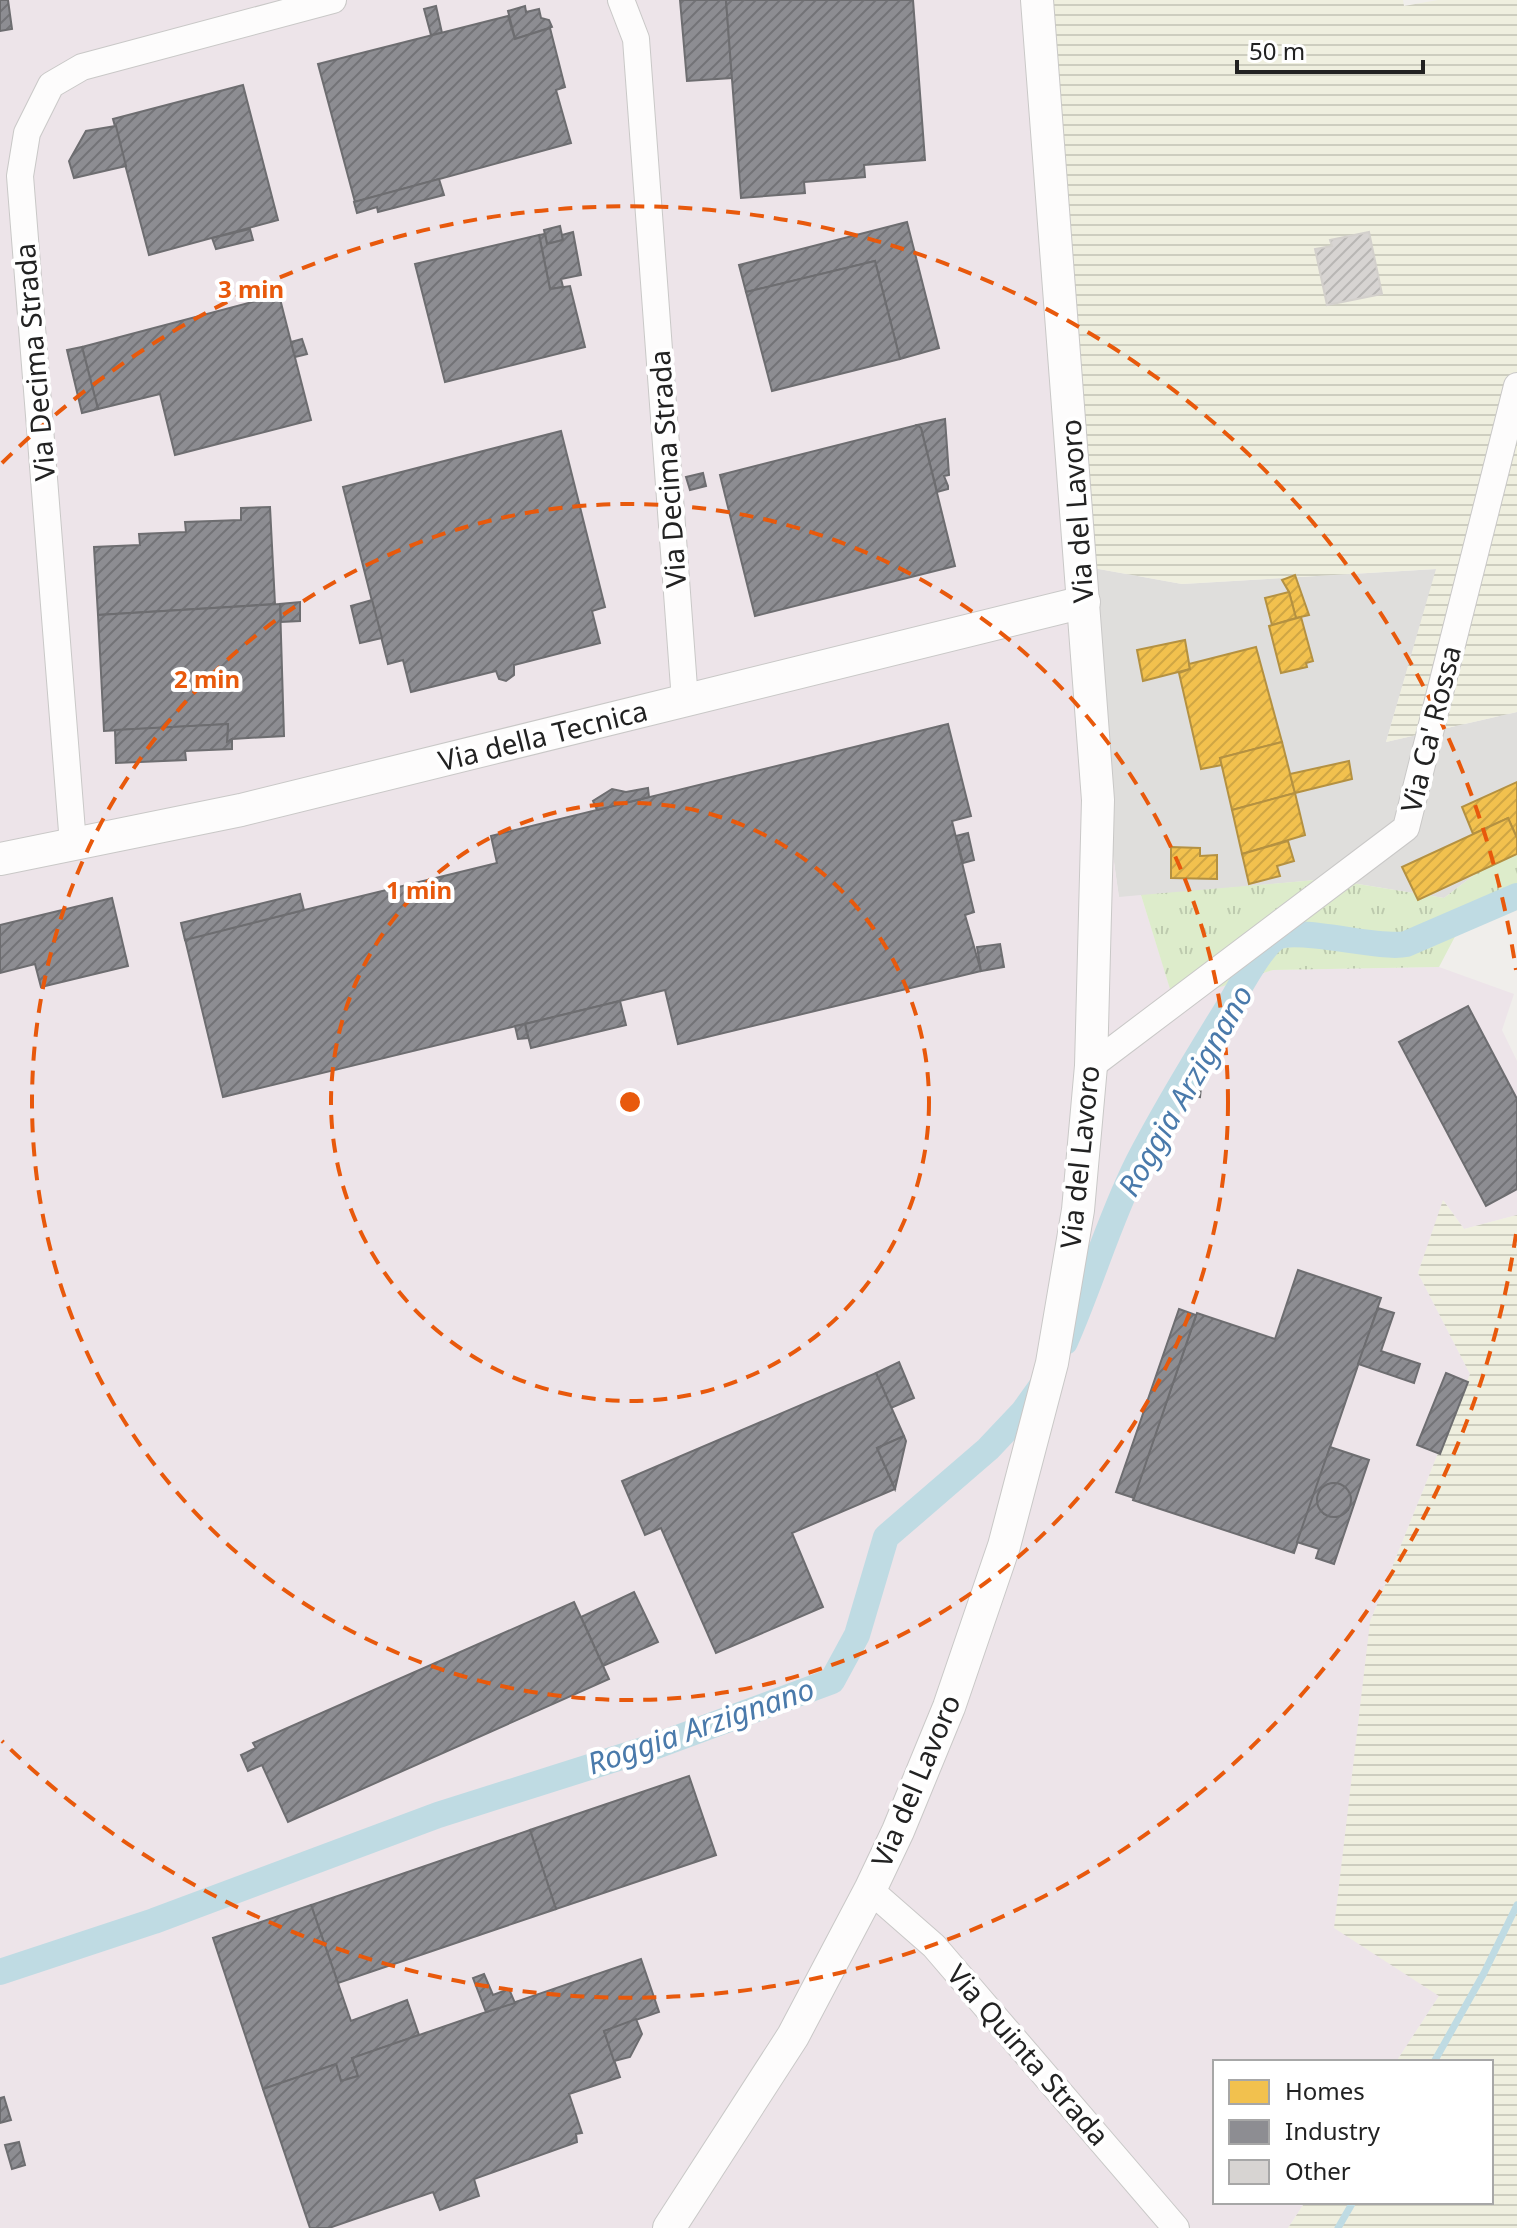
<svg xmlns="http://www.w3.org/2000/svg" width="1517" height="2228" font-family="'Noto Sans',sans-serif">
<style>
.residential{fill:#dfdedc}
.industrial{fill:#ede4e9}
.farmland{fill:url(#farmland-rules)}
.grass{fill:url(#grass-tufts)}
.homes{fill:url(#homes-hatch);stroke:#b49141;stroke-width:2}
.industry{fill:url(#industry-hatch);stroke:#6d6d70;stroke-width:2;fill-rule:evenodd}
.lines{fill:none;stroke-linecap:round;stroke-linejoin:round}
.stream{stroke:#bfdbe3;stroke-width:7}
.canal{stroke:#bfdbe3;stroke-width:26}
.building{fill:url(#building-hatch);stroke:#d3d0cc;stroke-width:2}
.minor-casing{stroke:#c9c8c7;stroke-width:28}
.tertiary-casing{stroke:#c9c8c7;stroke-width:34}
.minor{stroke:#fdfcfc;stroke-width:26}
.tertiary{stroke:#fdfcfc;stroke-width:32}
.ring{fill:none;stroke:#e8590c;stroke-width:4;stroke-dasharray:14 10}
.labels{text-anchor:middle;stroke-width:8;stroke-linejoin:round;paint-order:stroke}
.street-label{font-size:28px;fill:#222;stroke:#fff}
.water-label{font-size:30px;font-style:italic;fill:#4a7aab;stroke:#fff}
.centre{fill:#e8590c;stroke:#fff;stroke-width:4}
.ring-label{font-size:24px;text-anchor:middle;font-weight:bold;fill:#e8590c;stroke:#fff;stroke-width:8;stroke-linejoin:round;paint-order:stroke}
</style>
<defs>
<pattern id="farmland-rules" width="6" height="5" patternUnits="userSpaceOnUse" patternTransform="scale(2)"><rect width="6" height="5" fill="#efefdf"/><path d="M0 2.5h6" fill="none" stroke="#cdcdbf"/></pattern>
<pattern id="grass-tufts" width="24" height="20" patternUnits="userSpaceOnUse" patternTransform="scale(2)"><rect width="24" height="20" fill="#ddeccb"/><path d="M3 7l-1-3M5 7V3M7 7l1-3M15 17l-1-3M17 17v-4M19 17l1-3" fill="none" stroke="#bdcaae"/></pattern>
<pattern id="homes-hatch" width="6" height="6" patternUnits="userSpaceOnUse" patternTransform="scale(2)"><rect width="6" height="6" fill="#f2c14e"/><path d="M-1 1l2-2M0 6l6-6M5 7l2-2" fill="none" stroke="#cfa644"/></pattern>
<pattern id="industry-hatch" width="6" height="6" patternUnits="userSpaceOnUse" patternTransform="scale(2)"><rect width="6" height="6" fill="#8d8d92"/><path d="M-1 1l2-2M0 6l6-6M5 7l2-2" fill="none" stroke="#737377"/></pattern>
<pattern id="building-hatch" width="6" height="6" patternUnits="userSpaceOnUse" patternTransform="scale(2)"><rect width="6" height="6" fill="#d7d4d2"/><path d="M-1 1l2-2M0 6l6-6M5 7l2-2" fill="none" stroke="#b8b6b4"/></pattern>
</defs>
<rect width="100%" height="100%" fill="#f0eeeb"/>
<polygon class="residential" points="1082,566 1182,584 1437,569 1386,742 1517,712 1517,842 1444,898 1327,879 1119,898 1099,756"/>
<polygon class="industrial" points="0,0 1043,0 1099,756 1119,897 1141,895 1174,1001 1273,970 1439,967 1514,994 1502,1030 1517,1061 1517,1215 1464,1229 1444,1201 1418,1273 1470,1374 1370,1622 1439,1996 1396,2062 1215,2062 1215,2202 1305,2202 1288,2228 0,2228"/>
<g class="farmland">
<polygon points="1043,0 1403,0 1404,6 1438,0 1517,0 1517,712 1386,742 1436,569 1182,584 1082,566"/>
<polygon points="1443,1200 1464,1229 1517,1215 1517,2228 1288,2228 1305,2202 1491,2202 1491,2062 1396,2062 1439,1996 1334,1928 1370,1622 1470,1374 1418,1273"/>
</g>
<polygon class="grass" points="1517,842 1517,903 1460,927 1439,967 1273,970 1174,1002 1141,895 1327,879 1444,898"/>
<g class="homes">
<polygon points="1295,575 1309,615 1296,618 1289,592 1282,580"/>
<polygon points="1289,592 1296,618 1272,625 1265,598"/>
<polygon points="1301,617 1313,661 1306,663 1307,667 1281,673 1269,626"/>
<polygon points="1185,640 1190,669 1143,681 1137,650"/>
<polygon points="1256,647 1282,742 1220,758 1222,765 1201,769 1179,673 1190,669 1189,664"/>
<polygon points="1282,742 1295,793 1232,810 1220,758"/>
<polygon points="1349,761 1352,779 1295,793 1290,774"/>
<polygon points="1517,782 1517,838 1508,818 1473,834 1462,807"/>
<polygon points="1295,793 1305,835 1242,854 1232,810"/>
<polygon points="1508,818 1517,838 1517,854 1418,900 1402,867"/>
<polygon points="1288,841 1294,861 1277,866 1280,876 1249,884 1242,854"/>
<polygon points="1171,847 1200,848 1200,856 1217,855 1217,879 1171,878"/>
</g>
<g class="industry">
<polygon points="0,0 8,0 12,29 0,31"/>
<polygon points="680,0 726,0 732,78 687,81"/>
<polygon points="726,0 913,0 925,160 864,165 865,177 804,182 805,193 741,198"/>
<polygon points="436,6 442,33 431,35 424,9"/>
<polygon points="525,6 526,12 539,9 541,18 549,20 552,27 515,39 508,11"/>
<polygon points="508,16 515,39 550,28 565,87 556,90 571,143 355,202 318,64"/>
<polygon points="243,85 278,220 149,255 113,119"/>
<polygon points="116,126 126,166 74,178 69,161 86,131"/>
<polygon points="439,179 444,195 378,212 377,207 357,213 354,202"/>
<polygon points="907,222 939,348 900,359 875,261 746,292 739,265"/>
<polygon points="560,226 563,240 547,244 544,230"/>
<polygon points="250,229 253,240 216,249 212,238"/>
<polygon points="573,232 581,275 561,279 563,287 550,289 539,235 545,234 547,244 563,240 562,235"/>
<polygon points="539,235 550,289 570,286 585,347 445,382 415,264"/>
<polygon points="875,261 900,359 772,391 746,292"/>
<polygon points="279,295 311,420 175,455 160,394 98,409 82,347"/>
<polygon points="302,339 307,354 295,357 291,342"/>
<polygon points="82,347 98,409 82,413 67,350"/>
<polygon points="945,419 949,475 944,476 948,486 948,489 937,492 921,428 917,425"/>
<polygon points="917,425 921,428 955,566 755,616 720,475"/>
<polygon points="561,431 605,607 592,611 600,643 514,665 514,675 506,681 499,679 496,671 411,692 403,660 388,664 343,487"/>
<polygon points="703,473 706,486 690,490 686,477"/>
<polygon points="270,507 275,604 98,615 94,547 140,545 139,534 186,532 185,522 241,520 241,508"/>
<polygon points="372,600 382,638 360,643 351,606"/>
<polygon points="300,602 300,621 281,622 280,604"/>
<polygon points="280,604 284,736 232,739 227,742 228,724 104,731 98,615"/>
<polygon points="228,724 227,742 232,739 232,749 185,751 186,760 116,763 115,730"/>
<polygon points="948,724 971,816 952,821 974,912 965,915 981,971 678,1044 665,990 223,1097 185,939 497,863 491,836"/>
<polygon points="648,788 649,797 597,810 593,801 612,789 626,792"/>
<polygon points="968,833 974,860 963,863 956,836"/>
<polygon points="300,894 304,910 185,940 181,923"/>
<polygon points="112,898 128,966 41,987 35,964 0,973 0,925"/>
<polygon points="1000,944 1004,967 981,971 977,947"/>
<polygon points="620,1001 626,1025 531,1048 525,1024"/>
<polygon points="1468,1006 1517,1099 1517,1189 1486,1206 1399,1042"/>
<polygon points="525,1024 528,1038 518,1039 515,1026"/>
<polygon points="1187,1085 1201,1087 1200,1097 1185,1095"/>
<polygon points="1298,1270 1381,1298 1294,1553 1133,1500 1197,1313 1275,1339"/>
<polygon points="1378,1308 1394,1313 1381,1351 1420,1364 1414,1383 1358,1364"/>
<polygon points="1179,1309 1196,1315 1134,1498 1116,1492"/>
<polygon points="899,1362 914,1398 891,1408 876,1373"/>
<polygon points="876,1373 904,1436 877,1448 895,1489 792,1533 823,1607 716,1653 661,1528 645,1535 622,1481"/>
<polygon points="1446,1373 1468,1382 1440,1454 1417,1445"/>
<polygon points="904,1436 906,1441 895,1489 877,1448"/>
<path d="M1330 1447 1369 1460 1334 1564 1316 1558 1319 1549 1297 1542ZM1333 1483 1345 1487 1351 1498 1348 1510 1336 1517 1324 1514 1317 1499 1321 1488Z"/>
<circle cx="1334" cy="1500" r="17"/>
<polygon points="634,1592 658,1642 603,1666 581,1617"/>
<polygon points="574,1602 609,1679 288,1822 262,1765 248,1771 241,1755 256,1748 253,1743"/>
<polygon points="689,1776 716,1855 556,1909 530,1830"/>
<polygon points="530,1830 556,1909 338,1983 311,1905"/>
<polygon points="311,1905 351,2021 407,2000 419,2035 352,2058 358,2076 341,2081 336,2064 263,2089 213,1938"/>
<polygon points="641,1959 659,2012 604,2031 620,2077 569,2094 582,2133 576,2134 577,2142 474,2179 479,2196 440,2210 433,2192 329,2228 310,2228 263,2089 336,2064 341,2081 358,2076 352,2058"/>
<polygon points="484,1974 493,1995 509,1989 515,2003 486,2012 473,1978"/>
<polygon points="636,2019 642,2034 630,2057 614,2061 604,2031"/>
<polygon points="4,2097 11,2120 0,2123 0,2098"/>
<polygon points="19,2142 25,2165 12,2169 5,2145"/>
</g>
<g class="lines">
<g class="stream">
<polyline points="1434,2062 1484,1973 1517,1905"/>
<polyline points="1338,2228 1353,2202"/>
</g>
<g class="canal">
<path d="M1065 1342C1091 1283 1109 1220 1138 1162 1165 1110 1196 1059 1227 1009 1238 991 1258 951 1274 939 1293 924 1377 950 1406 944L1517 896"/>
<polyline points="0,1972 154,1921 438,1815 656,1746 832,1681 857,1635 886,1537 988,1449 1023,1412 1043,1384"/>
</g>
</g>
<polygon class="building" points="1369,232 1382,294 1327,305 1315,249 1332,246 1330,240"/>
<g class="lines">
<g class="minor-casing">
<g id="minor">
<polyline points="621,0 636,39 685,701"/>
<polyline points="73,844 20,176 27,133 51,85 82,67 333,0"/>
<polyline points="1091,1066 1406,828 1517,386"/>
<polyline points="870,1890 934,1946 1176,2228"/>
</g>
</g>
<g class="tertiary-casing">
<g id="tertiary">
<polyline points="0,859 241,810 1084,602"/>
<polyline points="669,2228 793,2036 870,1890 898,1831 949,1707 1004,1546 1052,1363 1078,1210 1091,1066 1098,800 1037,0"/>
</g>
</g>
<use href="#minor" class="minor"/>
<use href="#tertiary" class="tertiary"/>
</g>
<g class="ring">
<circle cx="630" cy="1102" r="299"/>
<circle cx="630" cy="1102" r="598"/>
<path d="M1516 1234A896 896 0 0 1 2 1741M2 463A896 896 0 0 1 1516 970"/>
</g>
<g class="labels">
<g class="street-label">
<text transform="translate(35 362) rotate(-95)" y="10">Via Decima Strada</text>
<text transform="translate(668 469) rotate(-94)" y="10">Via Decima Strada</text>
<text transform="translate(1077 511) rotate(-94)" y="10">Via del Lavoro</text>
<text transform="translate(1431 729) rotate(-76)" y="10">Via Ca' Rossa</text>
<text transform="translate(543 736) rotate(-14)" y="10">Via della Tecnica</text>
<text transform="translate(1080 1157) rotate(-84)" y="10">Via del Lavoro</text>
<text transform="translate(916 1781) rotate(-67)" y="10">Via del Lavoro</text>
<text transform="translate(1028 2055) rotate(49)" y="10">Via Quinta Strada</text>
</g>
<g class="water-label">
<text transform="translate(1186 1091) rotate(-60)" y="10">Roggia Arzignano</text>
<text transform="translate(701 1727) rotate(-19)" y="10">Roggia Arzignano</text>
</g>
</g>
<circle cx="630" cy="1102" r="12" class="centre"/>
<g class="ring-label">
<text x="251" y="298">3 min</text>
<text x="207" y="688">2 min</text>
<text x="419" y="899">1 min</text>
</g>
<rect x="1213" y="2060" width="280" height="144" fill="#ffffff" stroke="#a7a7a7" stroke-width="2"/>
<rect x="1229" y="2080" width="40" height="24" fill="#f2c14e" stroke="#a7a7a7" stroke-width="2"/>
<text x="1285" y="2100" font-size="24" fill="#222222">Homes</text>
<rect x="1229" y="2120" width="40" height="24" fill="#8d8d92" stroke="#a7a7a7" stroke-width="2"/>
<text x="1285" y="2140" font-size="24" fill="#222222">Industry</text>
<rect x="1229" y="2160" width="40" height="24" fill="#d7d4d2" stroke="#a7a7a7" stroke-width="2"/>
<text x="1285" y="2180" font-size="24" fill="#222222">Other</text>
<path d="M1237 60v12h186v-12" fill="none" stroke="#222222" stroke-width="4"/>
<text x="1249" y="60" font-size="24" fill="#222222" stroke="#ffffff" stroke-width="6" paint-order="stroke">50 m</text>
</svg>
